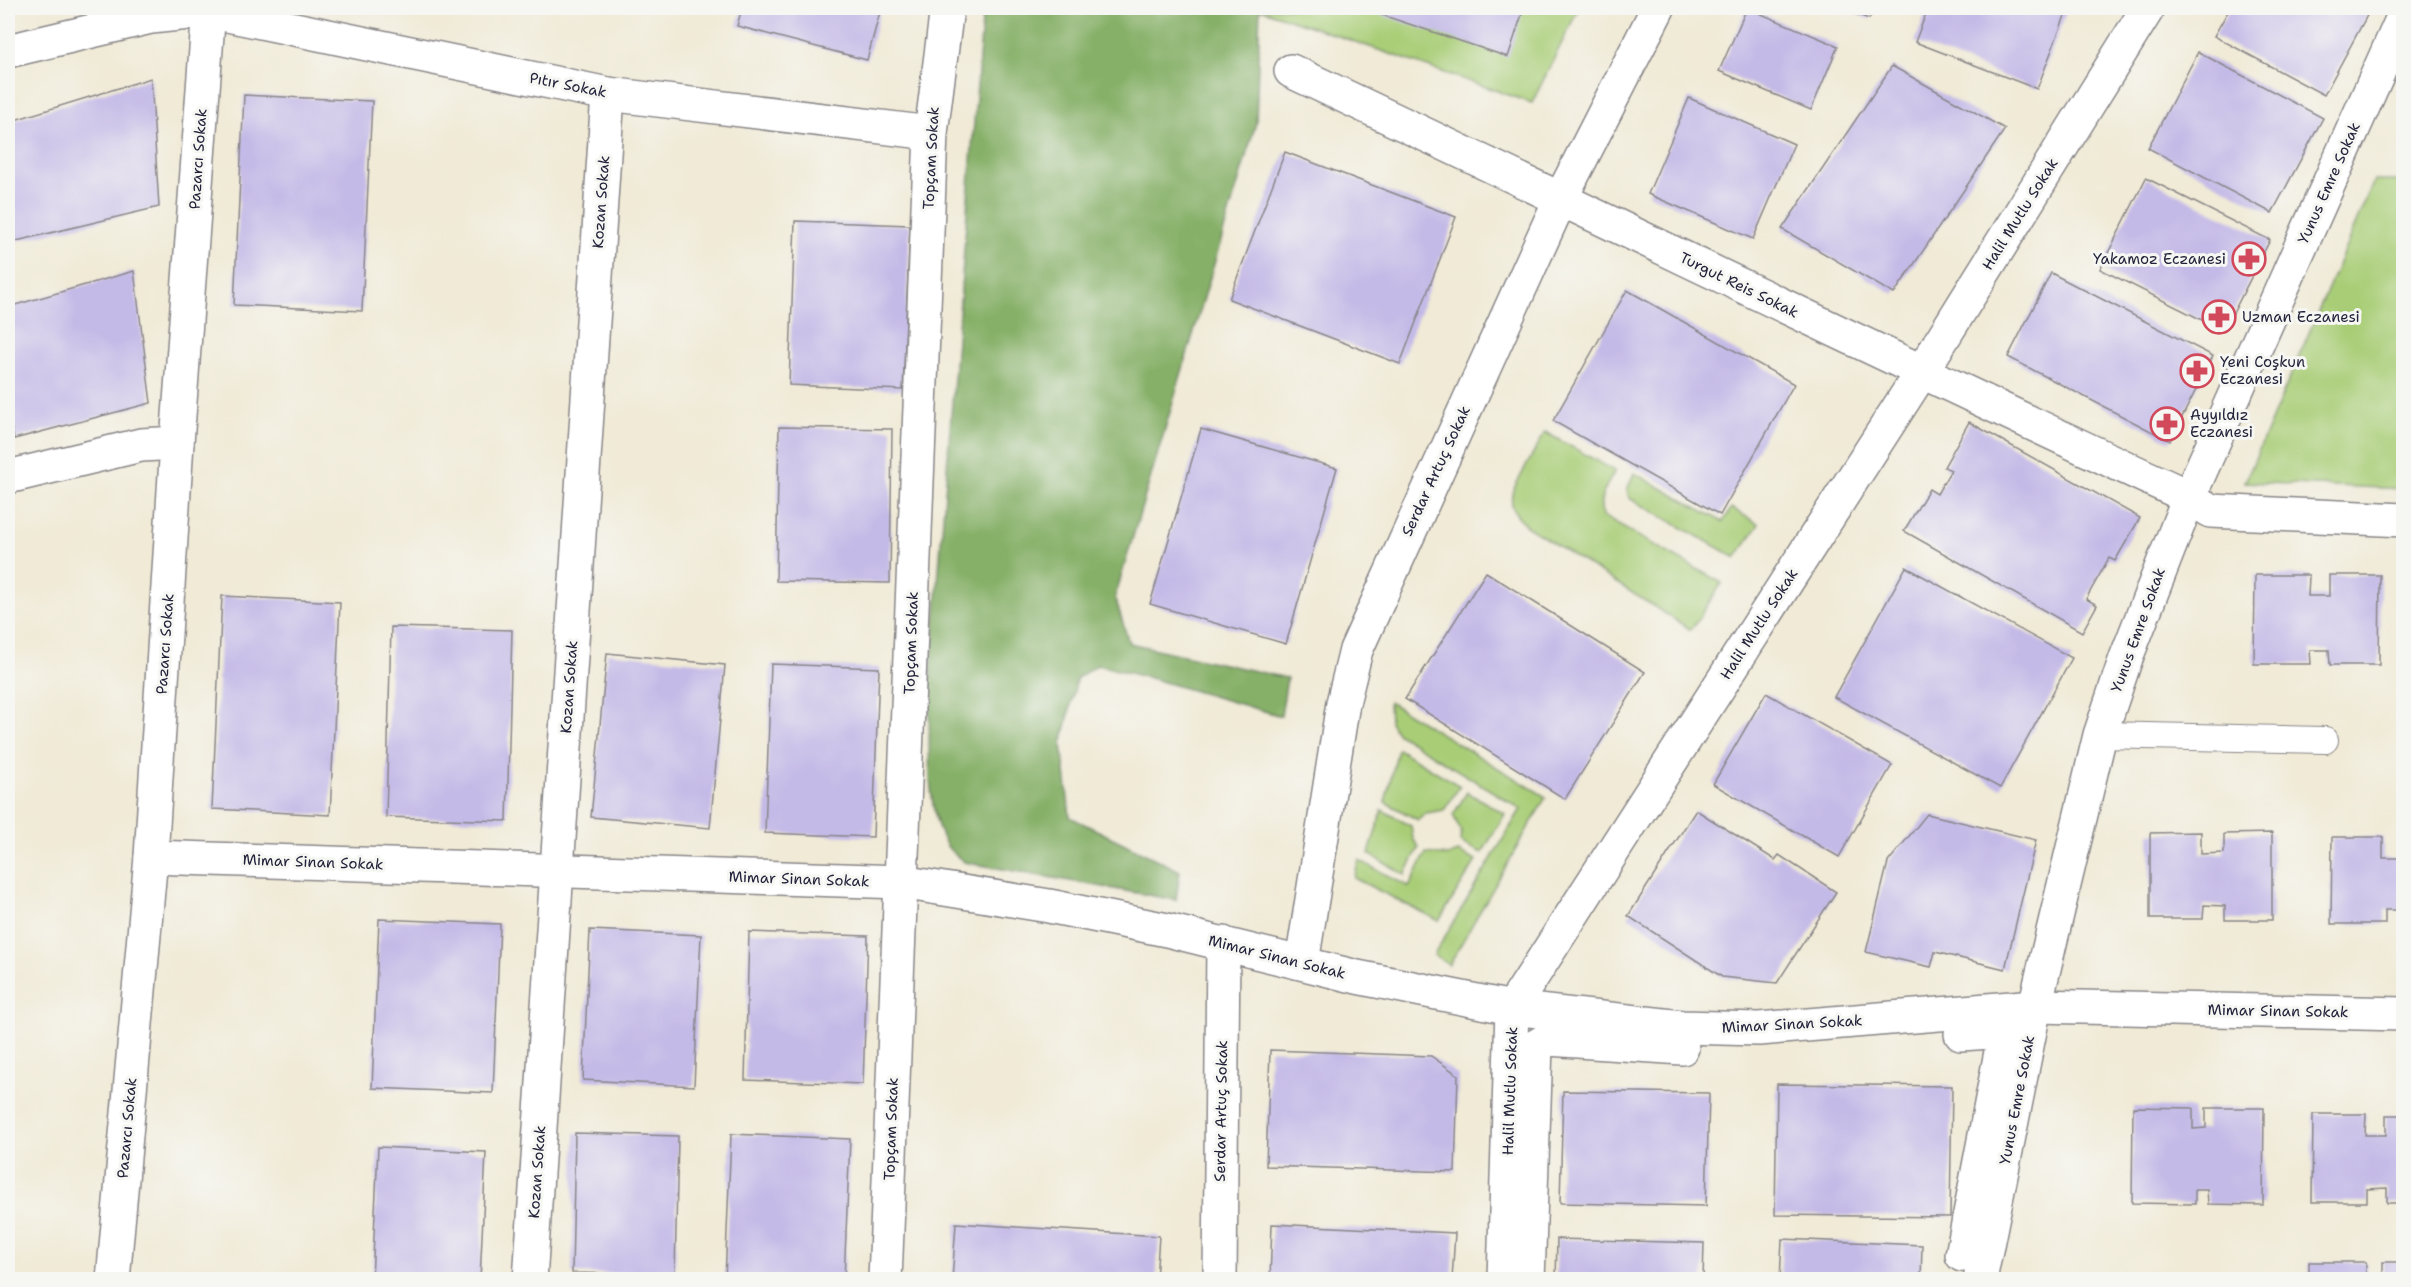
<svg xmlns="http://www.w3.org/2000/svg" width="2411" height="1287" font-family="'Shantell Sans',sans-serif">
<style>
.green{fill:#a8cd76;stroke:#657858;stroke-width:1.5}
.forest{fill:#86b067;stroke:#546951;stroke-width:1.5}
.building{fill:#c4bae7}
.lines{fill:none;stroke-linecap:round;stroke-linejoin:round}
.lane-casing{stroke:#898688;stroke-width:28}
.street-casing{stroke:#898688;stroke-width:36}
.lane{stroke:#fff;stroke-width:26}
.street{stroke:#fff;stroke-width:33}
.labels{text-anchor:middle;stroke-width:6;stroke-linejoin:round;paint-order:stroke}
.street-label{font-size:15px;fill:#22223b;stroke:#f6f6f2}
.poi-label{font-size:15px;fill:#22223b;stroke:#f6f6f2;text-anchor:start}
</style>
<rect width="100%" height="100%" fill="#f6f6f2"/>
<filter id="ink" filterUnits="userSpaceOnUse"><feTurbulence type="fractalNoise" baseFrequency=".0167" numOctaves="2"/><feDisplacementMap in="SourceGraphic" scale="12" xChannelSelector="R" yChannelSelector="G"/><feConvolveMatrix kernelMatrix="1 2 1 2 8 2 1 2 1" color-interpolation-filters="sRGB"/></filter>
<filter id="wash" filterUnits="userSpaceOnUse"><feTurbulence type="fractalNoise" baseFrequency=".008" numOctaves="4" result="noise"/><feDisplacementMap in="SourceGraphic" scale="24" xChannelSelector="R" yChannelSelector="G"/><feGaussianBlur stdDeviation="1.35" result="paint"/><feColorMatrix in="noise" values="0 0 0 0 0 0 0 0 0 0 0 0 0 0 0 0 0 1.4 0 .05"/><feComposite in="paint" operator="in"/></filter>
<g filter="url(#wash)">
<rect width="100%" height="100%" fill="#f0ead6"/>
<g class="green">
<polygon points="1260,8 1579,8 1532,103 1260,9"/>
<polygon points="2374,181 2403,181 2403,489 2245,482"/>
<path d="M1545 432 1615 471C1607 486 1595 500 1604 517L1722 583 1691 630 1526 526C1516 515 1508 506 1513 490Z"/>
<polygon points="1634,473 1723,522 1731,508 1759,524 1736,558 1629,498 1627,490"/>
<polygon points="1389,702 1546,797 1449,965 1434,955 1521,809 1398,734 1390,722"/>
<polygon points="1398,749 1460,786 1444,810 1426,813 1418,820 1385,802"/>
<polygon points="1467,792 1505,814 1482,853 1460,842 1461,831 1453,815"/>
<polygon points="1382,810 1411,826 1413,839 1419,847 1405,875 1369,854"/>
<polygon points="1458,852 1476,861 1439,921 1354,878 1359,860 1409,887 1426,853 1448,856"/>
</g>
<path class="forest" d="M983 8H1260L1256 123 1115 597 1129 643 1287 678 1281 716 1150 678 1097 665 1077 678 1062 744 1070 817 1180 871 1176 900 964 862C959 857 950 852 947 846 923 809 930 728 930 684Z"/>
<g id="blocks">
<g class="building">
<polygon points="742,8 881,8 867,60 737,26"/>
<polygon points="1361,8 1524,8 1508,57"/>
<polygon points="1747,8 1838,46 1811,110 1719,71"/>
<polygon points="1840,8 1874,8 1869,19"/>
<polygon points="1928,8 2068,8 2037,89 1915,42"/>
<polygon points="2230,8 2371,8 2324,95 2214,36"/>
<polygon points="2198,52 2323,118 2272,213 2148,148"/>
<polygon points="1892,66 2005,129 1894,294 1782,229"/>
<polygon points="151,78 159,207 8,243 8,122"/>
<polygon points="244,95 372,101 362,311 234,305"/>
<polygon points="1689,98 1794,144 1753,239 1648,194"/>
<polygon points="1285,152 1456,217 1400,364 1229,299"/>
<polygon points="2146,178 2270,240 2224,331 2100,269"/>
<polygon points="795,221 910,225 903,390 789,385"/>
<polygon points="134,271 151,403 14,439 8,414 8,307"/>
<polygon points="2051,273 2213,356 2170,441 2008,357"/>
<polygon points="1627,290 1794,384 1720,515 1553,421"/>
<polygon points="1969,422 2140,518 2115,561 2109,558 2086,599 2097,605 2082,632 1904,531 1929,489 1937,494 1951,470 1944,467"/>
<polygon points="779,427 892,429 890,583 776,581"/>
<polygon points="1201,429 1337,468 1286,644 1150,604"/>
<polygon points="1906,567 2072,658 2000,788 1834,697"/>
<polygon points="1486,572 1645,672 1565,799 1405,699"/>
<polygon points="2255,575 2309,575 2308,596 2329,596 2329,575 2380,575 2379,665 2330,665 2329,650 2310,650 2311,664 2254,664"/>
<polygon points="222,596 340,602 330,815 212,809"/>
<polygon points="391,627 512,630 507,821 386,817"/>
<polygon points="607,653 725,665 710,828 591,817"/>
<polygon points="771,664 879,668 873,837 765,833"/>
<polygon points="1766,693 1892,765 1839,857 1713,784"/>
<polygon points="1696,810 1775,860 1779,855 1836,892 1777,983 1722,977 1628,916"/>
<polygon points="1927,814 2036,840 2005,969 1935,952 1931,967 1866,952 1888,862"/>
<polygon points="2201,832 2201,854 2224,853 2224,834 2272,833 2272,920 2225,920 2225,906 2204,905 2203,919 2150,919 2150,833"/>
<polygon points="2332,837 2383,837 2383,858 2404,858 2404,910 2385,910 2385,924 2331,924"/>
<polygon points="379,919 500,924 493,1093 372,1088"/>
<polygon points="590,930 701,935 694,1086 583,1080"/>
<polygon points="749,932 868,936 863,1084 745,1080"/>
<polygon points="1270,1050 1431,1056 1458,1075 1455,1172 1266,1166"/>
<polygon points="1777,1084 1952,1086 1950,1217 1775,1215"/>
<polygon points="1563,1091 1709,1093 1706,1206 1560,1203"/>
<polygon points="2133,1107 2193,1108 2193,1129 2206,1128 2206,1108 2264,1108 2263,1205 2208,1204 2207,1190 2195,1190 2195,1204 2132,1203"/>
<polygon points="2313,1114 2366,1114 2365,1135 2386,1135 2386,1115 2404,1115 2404,1203 2387,1203 2387,1188 2367,1189 2367,1202 2312,1202"/>
<polygon points="575,1133 678,1136 675,1275 572,1273"/>
<polygon points="731,1134 850,1139 844,1280 725,1280"/>
<polygon points="378,1147 486,1152 480,1280 372,1280"/>
<polygon points="956,1223 1159,1236 1156,1280 952,1280"/>
<polygon points="1272,1224 1455,1233 1452,1280 1270,1280"/>
<polygon points="1557,1239 1704,1243 1703,1280 1556,1280"/>
<polygon points="1782,1239 1922,1245 1921,1280 1780,1280"/>
<rect x="2309" y="1262" width="57" height="18"/>
<rect x="2383" y="1262" width="21" height="18"/>
</g>
</g>
</g>
<g filter="url(#ink)">
<use href="#blocks" fill-opacity="0" stroke="#898688" stroke-width="1.5"/>
<g class="lines">
<g class="lane-casing">
<polyline id="lane" points="2100,735 2325,740"/>
</g>
<g class="street-casing">
<g id="street">
<polyline points="8,51 151,17 208,11 608,94 931,133"/>
<path d="M1291 71C1591 212 1888 358 2189 497L2211 511 2404 520"/>
<polyline points="8,477 141,445 177,443"/>
<polyline points="151,857 901,882 1049,906 1167,930 1357,977 1512,1008 1682,1027 1759,1029 2035,1006 2404,1014"/>
<polyline points="1302,963 1343,703 1356,650 1561,198 1658,8"/>
<polyline points="1961,1034 2005,1031 1962,1255"/>
<polyline points="113,1280 151,857 177,443 209,8"/>
<polyline points="530,1280 608,94"/>
<polyline points="885,1280 931,133 947,8"/>
<polyline points="1220,1280 1223,943"/>
<polyline points="1504,1280 1512,1008 1921,373 2148,8"/>
<polyline points="1528,1280 1536,1046 1548,1039 1682,1048"/>
<polyline points="1980,1280 2035,1006 2100,735 2126,658 2189,497 2404,15"/>
</g>
</g>
<use href="#lane" class="lane"/>
<use href="#street" class="street"/>
</g>
</g>
<defs>
<g id="pharmacy-ring" transform="scale(1.725)"><circle r="9.5" fill="#f6f6f2" stroke="#d1495b" stroke-width="1.5"/><path d="M-2-6h4v4h4v4h-4v4h-4v-4h-4v-4h4Z" fill="#d1495b"/></g>
</defs>
<g fill-rule="evenodd">
<use href="#pharmacy-ring" x="2249" y="259"/>
<use href="#pharmacy-ring" x="2219" y="317"/>
<use href="#pharmacy-ring" x="2197" y="371"/>
<use href="#pharmacy-ring" x="2167" y="424"/>
</g>
<g class="labels">
<g class="street-label">
<text transform="translate(568 85) rotate(11)" y="5">Pıtır Sokak</text>
<text transform="translate(931 158) rotate(-87)" y="5">Topçam Sokak</text>
<text transform="translate(198 159) rotate(-86)" y="5">Pazarcı Sokak</text>
<text transform="translate(2329 183) rotate(-66)" y="5">Yunus Emre Sokak</text>
<text transform="translate(601 202) rotate(-86)" y="5">Kozan Sokak</text>
<text transform="translate(2020 214) rotate(-58)" y="5">Halil Mutlu Sokak</text>
<text transform="translate(1739 285) rotate(26)" y="5">Turgut Reis Sokak</text>
<text transform="translate(1436 471) rotate(-65)" y="5">Serdar Artuç Sokak</text>
<text transform="translate(1759 624) rotate(-57)" y="5">Halil Mutlu Sokak</text>
<text transform="translate(2138 630) rotate(-70)" y="5">Yunus Emre Sokak</text>
<text transform="translate(911 643) rotate(-88)" y="5">Topçam Sokak</text>
<text transform="translate(165 644) rotate(-86)" y="5">Pazarcı Sokak</text>
<text transform="translate(569 687) rotate(-86)" y="5">Kozan Sokak</text>
<text transform="translate(313 862) rotate(2)" y="5">Mimar Sinan Sokak</text>
<text transform="translate(799 879) rotate(2)" y="5">Mimar Sinan Sokak</text>
<text transform="translate(1277 957) rotate(14)" y="5">Mimar Sinan Sokak</text>
<text transform="translate(2278 1011) rotate(1)" y="5">Mimar Sinan Sokak</text>
<text transform="translate(1792 1024) rotate(-3)" y="5">Mimar Sinan Sokak</text>
<text transform="translate(1510 1091) rotate(-88)" y="5">Halil Mutlu Sokak</text>
<text transform="translate(2017 1100) rotate(-79)" y="5">Yunus Emre Sokak</text>
<text transform="translate(1221 1111) rotate(-89)" y="5">Serdar Artuç Sokak</text>
<text transform="translate(127 1128) rotate(-85)" y="5">Pazarcı Sokak</text>
<text transform="translate(891 1129) rotate(-88)" y="5">Topçam Sokak</text>
<text transform="translate(537 1172) rotate(-86)" y="5">Kozan Sokak</text>
</g>
<g class="poi-label">
<text x="2226" y="264" text-anchor="end">Yakamoz Eczanesi</text>
<text x="2242" y="322">Uzman Eczanesi</text>
<text x="2220" y="367">Yeni Coşkun<tspan x="2220" dy="17">Eczanesi</tspan></text>
<text x="2190" y="420">Ayyıldız<tspan x="2190" dy="17">Eczanesi</tspan></text>
</g>
</g>
<rect width="2411" height="1287" fill="none" stroke="#f6f6f2" stroke-width="30"/>
</svg>
